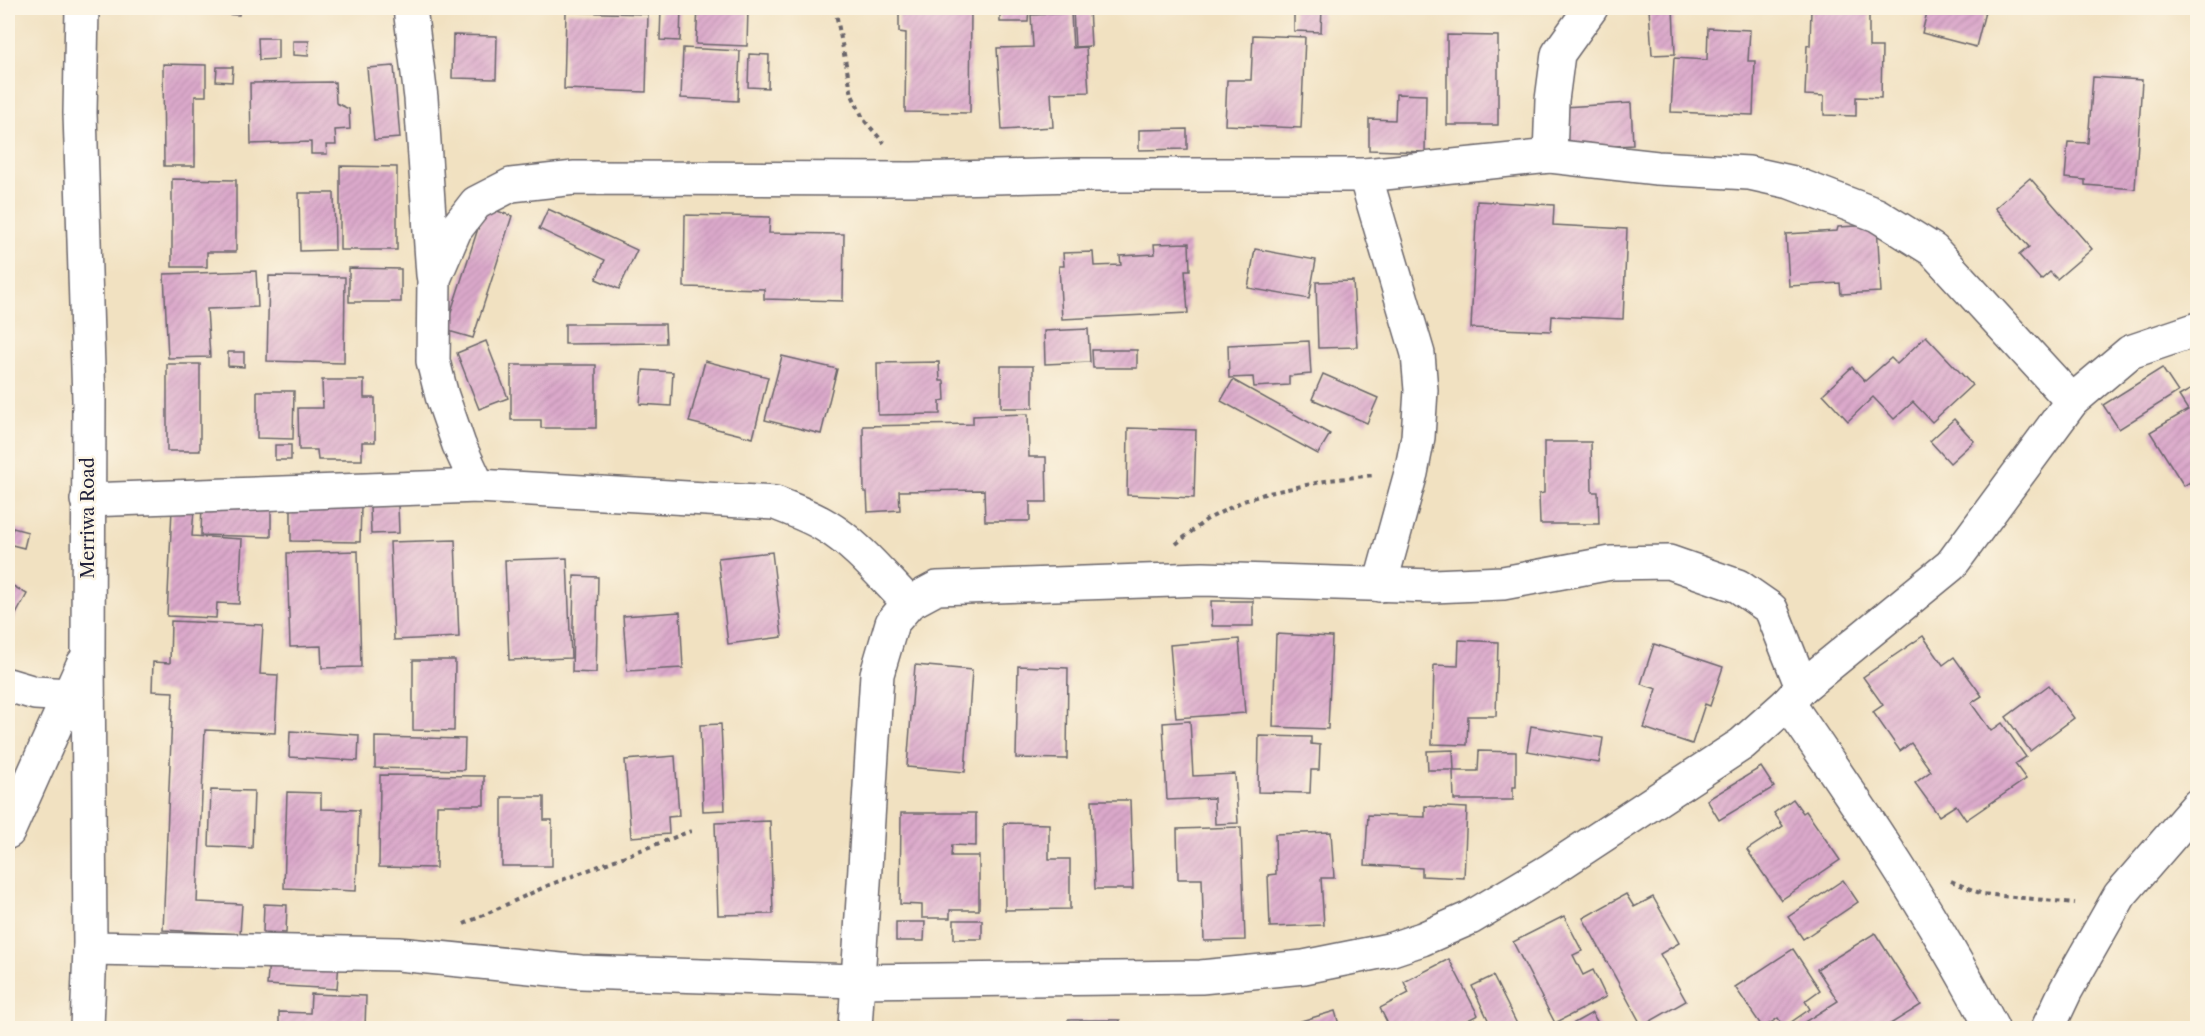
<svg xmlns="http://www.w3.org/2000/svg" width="2205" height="1036" font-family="'Libre Caslon Text',serif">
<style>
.building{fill:url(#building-hatch)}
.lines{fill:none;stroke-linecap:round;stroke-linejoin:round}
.minor-casing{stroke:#6a656a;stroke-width:36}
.path{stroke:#6a656a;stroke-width:4;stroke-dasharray:4.5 4.5;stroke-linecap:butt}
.minor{stroke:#fff;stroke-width:33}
.labels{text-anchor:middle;stroke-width:5;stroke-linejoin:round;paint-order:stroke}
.street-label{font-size:18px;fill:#22223b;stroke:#fcf5e5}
</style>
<defs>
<pattern id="building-hatch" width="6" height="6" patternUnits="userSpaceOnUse" patternTransform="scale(1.5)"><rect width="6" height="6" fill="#dba9cb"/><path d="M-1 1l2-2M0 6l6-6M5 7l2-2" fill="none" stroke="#bc91af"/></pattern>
</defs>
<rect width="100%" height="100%" fill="#fcf5e5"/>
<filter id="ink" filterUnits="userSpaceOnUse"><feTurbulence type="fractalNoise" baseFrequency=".0167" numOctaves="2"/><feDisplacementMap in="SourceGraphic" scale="12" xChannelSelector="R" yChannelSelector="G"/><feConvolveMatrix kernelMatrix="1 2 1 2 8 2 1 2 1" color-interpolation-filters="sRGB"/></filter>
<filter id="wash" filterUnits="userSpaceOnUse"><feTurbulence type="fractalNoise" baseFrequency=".008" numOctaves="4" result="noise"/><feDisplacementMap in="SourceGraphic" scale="24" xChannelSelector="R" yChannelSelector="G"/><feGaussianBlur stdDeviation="1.35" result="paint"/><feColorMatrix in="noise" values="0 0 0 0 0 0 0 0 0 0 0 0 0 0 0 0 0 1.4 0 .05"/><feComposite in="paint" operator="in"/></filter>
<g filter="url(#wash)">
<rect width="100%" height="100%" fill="#f1e1c1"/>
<g id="blocks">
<g class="building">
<polygon points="223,8 240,8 239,15 223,14"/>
<polygon points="661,8 681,8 680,41 660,40"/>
<polygon points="698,8 748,8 747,46 696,44"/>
<polygon points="899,8 971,8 970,113 905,112 906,33 899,32"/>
<polygon points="1000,8 1029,8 1028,22 1000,22"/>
<polygon points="1041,8 1089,8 1091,46 1075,47 1073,10 1041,11"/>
<polygon points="1294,8 1322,8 1321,32 1294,31"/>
<polygon points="1649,8 1673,8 1675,54 1652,55"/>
<polygon points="1811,8 1869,8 1869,47 1882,47 1881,98 1856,97 1856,116 1824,115 1824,96 1805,95 1807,45 1810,46"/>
<polygon points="1928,8 1986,8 1976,47 1922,33"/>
<polygon points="566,12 648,14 646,92 564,89"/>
<polygon points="1071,13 1073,48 1086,47 1089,92 1051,93 1053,127 1002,130 997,48 1033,47 1031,15"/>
<polygon points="1708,28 1750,30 1748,61 1755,61 1753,115 1671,112 1674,58 1707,60"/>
<polygon points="453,35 497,36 496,79 452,78"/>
<polygon points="1253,35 1305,37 1301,128 1225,125 1227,80 1251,80"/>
<polygon points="1447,35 1498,36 1498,125 1447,125"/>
<polygon points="258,38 278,38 278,59 259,60"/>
<polygon points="293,41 309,41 308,56 293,55"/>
<polygon points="683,48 740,51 738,101 681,98"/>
<polygon points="749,54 769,55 768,88 748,87"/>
<polygon points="163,64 206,65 206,96 195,96 195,166 164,166"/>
<polygon points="394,66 400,138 374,140 367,68"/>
<polygon points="2196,66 2198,66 2198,113 2194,113"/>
<polygon points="217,67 233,67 232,82 216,81"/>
<polygon points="2093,77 2142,80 2135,189 2085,185 2085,180 2065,178 2068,142 2088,143"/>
<polygon points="335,82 336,103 349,109 350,129 335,130 336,145 326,145 327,154 311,154 311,142 251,144 250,83"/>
<polygon points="1396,94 1426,95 1425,152 1369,150 1369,119 1395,120"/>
<polygon points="1631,103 1633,145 1565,149 1563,107"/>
<polygon points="1187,129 1187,149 1139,150 1139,130"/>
<polygon points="340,166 397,167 397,250 340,250"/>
<polygon points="2030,178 2092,249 2057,279 2050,272 2041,280 2019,255 2029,247 1995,208"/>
<polygon points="172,179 236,180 236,252 207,252 207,267 172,267"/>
<polygon points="299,193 334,193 335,250 300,251"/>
<polygon points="1477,201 1554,205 1553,225 1627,229 1623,319 1552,316 1551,331 1471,328"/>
<polygon points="485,207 512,216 473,338 445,330"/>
<polygon points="548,209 637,250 619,289 596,279 605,260 539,229"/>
<polygon points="685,215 770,217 769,233 844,234 843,301 764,299 764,289 684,287"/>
<polygon points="1877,225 1881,292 1841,294 1840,283 1789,286 1786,234 1837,231 1838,227"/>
<polygon points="1189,243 1190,270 1185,270 1188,313 1062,319 1059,266 1064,266 1063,253 1093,252 1094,266 1121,265 1120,256 1155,254 1154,244"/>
<polygon points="1255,249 1316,260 1309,299 1248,288"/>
<polygon points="349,268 401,269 401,302 349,302"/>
<polygon points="256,271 258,307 207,309 210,357 168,358 164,274"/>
<polygon points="269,276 345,277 344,363 267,361"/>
<polygon points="1353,281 1357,347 1318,348 1316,282"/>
<polygon points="565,324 665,324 666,343 565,344"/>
<polygon points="1088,329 1090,362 1045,364 1044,331"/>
<polygon points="1926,336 1972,385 1932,422 1913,402 1894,419 1873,397 1848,421 1823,394 1852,367 1865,381 1891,358 1897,364"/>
<polygon points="486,341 508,398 479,409 457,353"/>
<polygon points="1309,341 1311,374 1289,376 1289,385 1254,387 1253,377 1229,378 1228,345"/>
<polygon points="1092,350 1137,350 1137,368 1093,368"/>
<polygon points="228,352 244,352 244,367 228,366"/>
<polygon points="782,356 837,369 821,434 765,420"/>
<polygon points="705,361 768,377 753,438 689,422"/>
<polygon points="939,362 940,381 944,381 945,400 940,401 940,414 878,415 877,363"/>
<rect x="167" y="364" width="33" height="87"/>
<polygon points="511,365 596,365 596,428 541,428 541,420 511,420"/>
<rect x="1001" y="366" width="32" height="42"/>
<polygon points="2162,368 2178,392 2119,429 2103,405"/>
<polygon points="643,370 673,372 671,406 640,404"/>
<polygon points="1323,374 1378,398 1367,423 1312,399"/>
<polygon points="322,380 364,380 364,398 375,398 375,442 362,442 362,460 318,460 317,450 299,450 298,408 323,408"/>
<polygon points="1233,380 1330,434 1318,454 1221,401"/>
<polygon points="2198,385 2198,477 2184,486 2150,432 2188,410 2179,396"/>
<polygon points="257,391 294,391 293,439 257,438"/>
<polygon points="8,410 10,410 9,448 8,448"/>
<polygon points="1028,414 1029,457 1046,457 1047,502 1030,502 1030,521 985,521 984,490 899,491 900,510 868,512 867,492 864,492 863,426 973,424 973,416"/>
<polygon points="1954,419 1974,441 1950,463 1930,441"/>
<polygon points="1128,428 1196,430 1194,498 1127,495"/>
<polygon points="1544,442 1591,442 1592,492 1598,492 1599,524 1540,524 1539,494 1544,493"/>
<rect x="275" y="445" width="16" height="15"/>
<polygon points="202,502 271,504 271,537 201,535"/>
<polygon points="398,505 399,533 371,534 370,506"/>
<polygon points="291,506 361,507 360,542 291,541"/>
<polygon points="172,509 194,510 192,536 242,539 239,604 217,603 216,618 167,616"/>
<polygon points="13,528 28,532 24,548 8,544"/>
<polygon points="455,540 459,637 394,640 390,542"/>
<polygon points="358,551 361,667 322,668 321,646 290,647 287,553"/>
<polygon points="772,552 782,637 728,644 718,558"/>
<polygon points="567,558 571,658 509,660 505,560"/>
<polygon points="574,576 598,577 596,673 572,672"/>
<polygon points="8,583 27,594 8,629"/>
<polygon points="1211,601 1253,601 1253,626 1212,626"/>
<polygon points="680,612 683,668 627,671 623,616"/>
<polygon points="171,621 263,625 260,674 278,675 275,733 205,730 197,902 242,904 240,934 163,930 173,692 152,691 153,662 170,663"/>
<polygon points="1276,634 1332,637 1328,729 1273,727"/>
<polygon points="1923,636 1943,665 1954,657 1982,696 1971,703 1991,731 2002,723 2026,757 2015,764 2026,779 1966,820 1956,805 1939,816 1915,783 1931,771 1911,743 1900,751 1873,712 1883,705 1863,677"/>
<polygon points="1239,639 1245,713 1176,718 1170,645"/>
<polygon points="1459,640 1498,642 1496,716 1468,716 1467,745 1432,744 1434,665 1458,666"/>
<polygon points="1654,644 1723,667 1710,706 1705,704 1692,744 1644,728 1657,689 1641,684"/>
<polygon points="413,660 455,660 454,731 413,730"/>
<polygon points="915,665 972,670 965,772 907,767"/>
<polygon points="1018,666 1068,668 1067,759 1016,758"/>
<polygon points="2049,685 2074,718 2030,751 2006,717"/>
<polygon points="8,706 10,707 10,740 8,740"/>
<polygon points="1190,721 1193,776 1235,774 1238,823 1215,824 1214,798 1167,800 1163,723"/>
<polygon points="721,724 725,810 703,811 700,725"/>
<polygon points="1531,726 1603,738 1599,763 1527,751"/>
<polygon points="290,731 359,735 358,761 289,757"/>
<polygon points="1259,736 1311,737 1311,744 1320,745 1319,770 1311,770 1310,793 1258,792"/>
<polygon points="375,737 465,739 464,770 375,768"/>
<polygon points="1453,750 1454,770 1428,770 1427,751"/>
<polygon points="1479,751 1516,752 1516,787 1513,787 1513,800 1454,800 1453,771 1478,771"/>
<polygon points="675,756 679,816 668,817 669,834 631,837 625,760"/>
<polygon points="1761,767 1774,787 1719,820 1707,800"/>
<polygon points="380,775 484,776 484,805 437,805 436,868 379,867"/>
<polygon points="211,790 254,791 252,848 209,846"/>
<polygon points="287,792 321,793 321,809 359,810 356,891 284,888"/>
<polygon points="502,797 544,797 544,820 552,820 552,866 502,866"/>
<polygon points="1793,799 1803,813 1806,811 1840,860 1781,900 1747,850 1783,826 1774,813"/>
<polygon points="1092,800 1130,800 1133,889 1095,889"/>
<polygon points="1425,806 1467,808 1464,878 1422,876 1422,868 1365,865 1368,815 1425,817"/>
<polygon points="901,813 976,813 976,846 952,845 951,856 979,856 979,910 950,910 950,918 922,918 922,905 900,904"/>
<polygon points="770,821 773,914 718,915 715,823"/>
<polygon points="1004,823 1049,824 1049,859 1070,859 1070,909 1005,910"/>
<polygon points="1241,827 1245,940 1204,941 1202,879 1178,879 1177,829"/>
<polygon points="1331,832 1334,878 1321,878 1324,925 1270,927 1268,875 1276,874 1275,834"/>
<polygon points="10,869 10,925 8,925 8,873"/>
<polygon points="1843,880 1858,902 1803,939 1788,917"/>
<polygon points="1626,894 1634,907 1653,897 1679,943 1660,954 1686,1001 1642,1026 1583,918"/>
<polygon points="264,904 287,905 286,933 263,932"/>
<polygon points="1564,916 1582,951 1573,955 1583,975 1593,970 1606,997 1555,1023 1513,942"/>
<rect x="954" y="920" width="28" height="19"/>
<polygon points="896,922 925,922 924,941 896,941"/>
<polygon points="1875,933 1921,1005 1884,1028 1795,1028 1838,1001 1817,969"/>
<polygon points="1793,949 1820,990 1805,1001 1810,1009 1784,1027 1778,1018 1763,1028 1735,987"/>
<polygon points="269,958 339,962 337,989 267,985"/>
<polygon points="1449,959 1478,1015 1452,1028 1390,1028 1380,1008 1409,993 1404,982"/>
<polygon points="1493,976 1519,1028 1492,1028 1472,986"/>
<polygon points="311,994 366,996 365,1028 279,1028 279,1012 310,1013"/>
<polygon points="1335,1011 1340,1028 1293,1028 1291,1024"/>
<polygon points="1592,1013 1601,1028 1565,1028"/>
<rect x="1068" y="1020" width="52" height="8"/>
<polygon points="1480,1023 1483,1028 1469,1028"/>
</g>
</g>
</g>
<g filter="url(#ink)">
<use href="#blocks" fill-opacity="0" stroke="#6a656a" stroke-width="1.5"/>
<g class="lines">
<g class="minor-casing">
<g id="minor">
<polyline points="82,8 80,113 89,400 88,654 90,948 87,1028"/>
<polyline points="410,8 421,98 433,275"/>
<polyline points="1550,156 1552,100 1558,54 1591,8"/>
<polyline points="1365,175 1418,354 1421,390 1418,437 1411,473 1380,585"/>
<polyline points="478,486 459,445 442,396 433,361 434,279 455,230 476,203 511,185 575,178 912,179 1077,175 1365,175 1550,156 1657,168 1749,173 1790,182 1877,215 1933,250 2072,401"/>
<path d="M87 500 478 486 775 503C793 510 810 516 826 526 858 545 883 577 909 603"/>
<polyline points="8,685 35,693 70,695"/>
<path d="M1788 703C1862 810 1932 913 1992 1028"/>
<polyline points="8,832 83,664"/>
<polyline points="90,948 398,954 581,972 856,981 1201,977 1304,967 1389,950 1422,939 1470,918 1549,871 1742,744 1788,703 1802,687 1951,565 2072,401 2130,352 2198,329"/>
<polyline points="855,1028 877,674 892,623 909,603 937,588 1203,579 1433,586 1503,583 1611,563 1669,562 1738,586 1771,609 1802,687"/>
<polyline points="2048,1028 2066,990 2120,895 2198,805"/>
</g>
</g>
<g class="path">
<polyline points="835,8 852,95 864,120 884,143"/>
<polyline points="1176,544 1206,520 1241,502 1264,494 1330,480 1374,475"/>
<polyline points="1951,881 1982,894 2075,903"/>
<polyline points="464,924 549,885 691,831"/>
</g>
<use href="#minor" class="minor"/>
</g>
</g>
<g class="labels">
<g class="street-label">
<text transform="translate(88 518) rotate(-90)" y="6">Merriwa Road</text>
</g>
</g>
<rect width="2205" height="1036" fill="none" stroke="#fcf5e5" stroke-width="30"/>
</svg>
